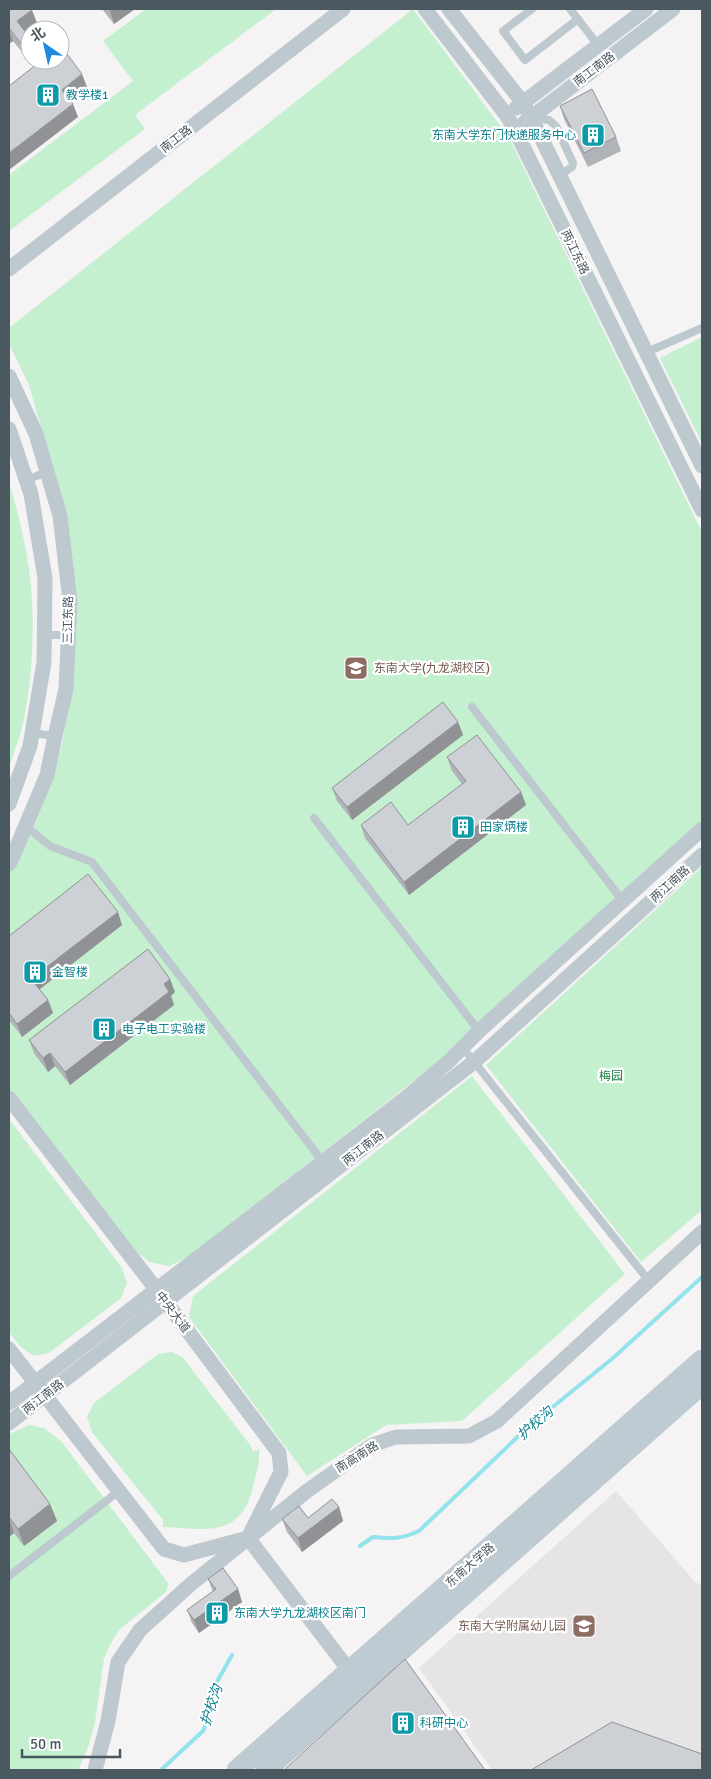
<svg xmlns="http://www.w3.org/2000/svg" width="711" height="1779" font-family="Signika,'Noto Sans SC',sans-serif">
<style>
.education{fill:#e6e4e5}
.green{fill:#c4f0d0}
.lines{fill:none;stroke-linecap:round;stroke-linejoin:round}
.stream{stroke:#92e3ec;stroke-width:4}
.service{stroke:#bec9cf;stroke-width:8}
.minor{stroke:#bec9cf;stroke-width:15}
.secondary{stroke:#bfcbd3;stroke-width:21}
.wall{fill:#b0b3b7}
.shaded-wall{fill:#909295}
.building{fill:#cdd0d5;stroke:#909295}
.labels{text-anchor:middle;stroke-width:4.5;stroke-linejoin:round;paint-order:stroke}
.street-label{font-size:12px;fill:#4a5860;stroke:#fff}
.culture-label{font-size:12px;fill:#0d838f;stroke:#fff;text-anchor:start}
.education-label{font-size:12px;fill:#785e54;stroke:#fff;text-anchor:start}
.park-label{font-size:12px;fill:#198443;stroke:#fff}
.water-label{font-size:14px;font-style:italic;fill:#0f838f;stroke:#fff}
</style>
<rect width="100%" height="100%" fill="#f5f3f3"/>
<polygon class="education" points="616,1491 696,1583 702,1584 702,1757 547,1770 492,1770 419,1668"/>
<g class="green">
<polygon points="146,9 276,9 135,115 145,129 9,231 9,175 133,81 103,41"/>
<polygon points="413,9 508,136 702,532 702,822 443,1058 187,1258 169,1266 149,1262 130,1246 9,1088 9,872 37,820 52,778 63,740 69,691 73,626 45,442 29,385 9,344 9,328"/>
<polygon points="702,337 702,443 660,358"/>
<path d="M9 482C19 516 28 552 31 587 35 631 32 685 22 728 18 742 13 755 9 768Z"/>
<polygon points="702,867 702,1210 641,1262 486,1065"/>
<polygon points="472,1076 625,1274 462,1421 386,1425 307,1476 189,1317 193,1296"/>
<polygon points="9,1119 122,1268 127,1283 121,1298 49,1353 34,1356 21,1347 9,1332"/>
<path d="M172 1352 183 1358 251 1446 253 1452 259 1449C260 1463 256 1474 253 1487 240 1539 205 1529 163 1527V1520L92 1432 87 1417 94 1403 158 1354Z"/>
<polygon points="29,1425 44,1428 61,1441 168,1583 167,1591 119,1630 110,1645 104,1659 95,1722 89,1745 78,1770 9,1770 9,1434"/>
</g>
<g class="lines">
<g class="stream">
<path d="M360 1546 373 1537C392 1539 402 1539 419 1531L528 1427 613 1358 702 1277"/>
<polyline points="161,1770 203,1731 206,1724 213,1689 232,1655"/>
</g>
<g class="service">
<polyline points="532,9 503,31 525,60 578,19"/>
<polyline points="570,9 598,45"/>
<polyline points="533,118 549,120 556,126 573,163 572,167 560,175"/>
<polyline points="647,352 702,328"/>
<polyline points="26,480 47,472"/>
<polyline points="44,635 68,635"/>
<polyline points="472,707 623,901"/>
<polyline points="32,733 55,736"/>
<polyline points="314,818 479,1031"/>
<polyline points="26,826 50,846 92,862 323,1162"/>
<polyline points="463,1048 649,1281"/>
<polyline points="9,1576 119,1491"/>
</g>
<g class="minor">
<polyline points="425,9 507,116 515,130 702,510"/>
<polyline points="449,9 523,103 531,117 702,466"/>
<polyline points="516,108 646,9"/>
<polyline points="524,123 673,9"/>
<polyline points="9,269 343,9"/>
<polyline points="9,376 36,434 60,516 70,601 66,689 55,736 47,775 13,856 9,864"/>
<polyline points="9,429 31,494 45,578 44,662 30,746 9,804"/>
<polyline points="9,1098 166,1302 279,1453 281,1472 248,1538 184,1555 164,1549 9,1349"/>
<polyline points="9,1403 407,1097 448,1062 479,1031 702,829"/>
<polyline points="9,1423 474,1062 702,855"/>
<polyline points="248,1538 355,1678"/>
<polyline points="95,1770 108,1721 118,1662 140,1630 191,1584 307,1491 372,1445 396,1437 469,1436 497,1421 702,1232"/>
</g>
<g class="secondary">
<polyline points="237,1770 702,1360"/>
<polyline points="266,1770 702,1384"/>
</g>
</g>
<g class="wall">
<polygon points="9,9 37,23 25,32 30,38 30,60 60,60 87,87 70,100 78,117 34,67 13,41 9,44"/>
<polygon points="102,9 135,9 114,24"/>
<polygon points="560,106 616,137 621,151 588,167 564,119"/>
<polygon points="458,722 463,735 352,820 337,801 332,788"/>
<polygon points="447,757 521,792 526,805 409,895 365,838 361,825 408,825 462,784 452,771"/>
<polygon points="122,925 40,989 48,1000 53,1013 22,1037 9,1020 9,936"/>
<polygon points="175,992 171,996 174,1005 70,1085 55,1066 48,1072 34,1053 29,1040"/>
<polygon points="9,1449 50,1504 57,1521 24,1546 14,1533 9,1537"/>
<polygon points="339,1507 343,1521 302,1552 287,1532 282,1519 308,1518"/>
<polygon points="208,1579 238,1589 242,1602 199,1633 192,1623 187,1610 213,1592"/>
</g>
<g class="shaded-wall">
<polygon points="113,9 135,9 114,24 110,11"/>
<polygon points="32,10 37,23 22,34 17,21"/>
<polygon points="9,28 13,41 9,44"/>
<polygon points="82,74 87,87 67,103 62,90"/>
<polygon points="73,104 78,117 9,170 9,153"/>
<polygon points="458,722 463,735 352,820 347,807"/>
<polygon points="521,792 526,805 409,895 404,882"/>
<polygon points="118,912 122,925 36,992 31,979"/>
<polygon points="170,979 175,992 171,996 174,1005 70,1085 65,1072 164,984"/>
<polygon points="48,1000 53,1013 22,1037 17,1024"/>
<polygon points="50,1053 55,1066 48,1072 43,1058"/>
<polygon points="50,1504 57,1521 24,1546 18,1529"/>
<polygon points="339,1507 343,1521 302,1552 298,1538"/>
<polygon points="9,1518 14,1533 9,1537"/>
<polygon points="238,1589 242,1602 199,1633 194,1620"/>
</g>
<g class="building">
<polygon points="9,9 31,9 32,10 17,21 30,38 30,55 9,28"/>
<polygon points="61,46 82,74 62,90 73,104 9,153 9,86 37,64 34,60 60,60 60,47"/>
<polygon points="592,89 616,137 584,153 560,106"/>
<polygon points="443,702 458,722 347,807 332,788"/>
<polygon points="477,735 521,792 404,882 361,825 391,802 408,825 466,781 447,757"/>
<polygon points="88,874 118,912 31,979 48,1000 17,1024 9,1013 9,936"/>
<polygon points="148,949 170,979 164,984 169,992 65,1072 50,1053 43,1058 29,1040"/>
<polygon points="9,1449 50,1504 18,1529 9,1517"/>
<polygon points="332,1499 339,1507 298,1538 282,1519 299,1506 308,1518"/>
<polygon points="223,1568 238,1589 194,1620 187,1610 216,1589 208,1579"/>
<polygon points="405,1659 485,1770 284,1770"/>
<polygon points="612,1722 702,1754 702,1770 531,1770"/>
</g>
<defs>
<g id="building-square" transform="scale(1.25)"><rect x="-9" y="-9" width="18" height="18" rx="4" fill="#0f9aa8" stroke="#fff"/><path d="M-4-6H4V6H1V3H-1V6H-4ZM-2.5-4.3h1.7v1.8h-1.7ZM.8-4.3h1.7v1.8H.8ZM-2.5-1h1.7V.8h-1.7ZM.8-1h1.7V.8H.8Z" fill="#fff"/></g>
<g id="university-square" transform="scale(1.25)"><rect x="-9" y="-9" width="18" height="18" rx="4" fill="#8d6e63" stroke="#fff"/><path d="M0-5L7-2L0 1L-7-2ZM-4 1L0 2.5L4 1V4Q0 6-4 4Z" fill="#fff"/></g>
<g id="school-square" transform="scale(1.25)"><rect x="-9" y="-9" width="18" height="18" rx="4" fill="#8d6e63" stroke="#fff"/><path d="M0-5L7-2L0 1L-7-2ZM-4 1L0 2.5L4 1V4Q0 6-4 4Z" fill="#fff"/></g>
</defs>
<g fill-rule="evenodd">
<use href="#building-square" x="48" y="95"/>
<use href="#building-square" x="593" y="135"/>
<use href="#university-square" x="356" y="668"/>
<use href="#building-square" x="463" y="827"/>
<use href="#building-square" x="35" y="972"/>
<use href="#building-square" x="104" y="1029"/>
<use href="#building-square" x="217" y="1613"/>
<use href="#school-square" x="584" y="1626"/>
<use href="#building-square" x="403" y="1723"/>
</g>
<g class="labels">
<g class="street-label">
<text transform="translate(594 69) rotate(-37)" y="4">南工南路</text>
<text transform="translate(176 139) rotate(-38)" y="4">南工路</text>
<text transform="translate(575 252) rotate(64)" y="4">两江东路</text>
<text transform="translate(68 620) rotate(-89)" y="4">三江东路</text>
<text transform="translate(670 884) rotate(-42)" y="4">两江南路</text>
<text transform="translate(363 1148) rotate(-38)" y="4">两江南路</text>
<text transform="translate(173 1312) rotate(53)" y="4">中央大道</text>
<text transform="translate(43 1397) rotate(-38)" y="4">两江南路</text>
<text transform="translate(357 1457) rotate(-32)" y="4">南高南路</text>
<text transform="translate(470 1565) rotate(-41)" y="4">东南大学路</text>
</g>
<g class="culture-label">
<text x="66" y="99">教学楼1</text>
<text x="576" y="139" text-anchor="end">东南大学东门快递服务中心</text>
<text x="480" y="831">田家炳楼</text>
<text x="52" y="976">金智楼</text>
<text x="122" y="1033">电子电工实验楼</text>
<text x="234" y="1617">东南大学九龙湖校区南门</text>
<text x="420" y="1727">科研中心</text>
</g>
<g class="education-label">
<text x="374" y="672">东南大学(九龙湖校区)</text>
<text x="566" y="1630" text-anchor="end">东南大学附属幼儿园</text>
</g>
<g class="park-label">
<text x="611" y="1080">梅园</text>
</g>
<g class="water-label">
<text transform="translate(535 1423) rotate(-41)" y="5">护校沟</text>
<text transform="translate(211 1705) rotate(-72)" y="5">护校沟</text>
</g>
</g>
<rect width="711" height="1779" fill="none" stroke="#4a5860" stroke-width="20"/>
<g transform="translate(45 45) rotate(326)"><circle r="24" fill="#ffffff" stroke="#b7bcbf"/>
<path d="M0-4L9 19L0 12L-9 19Z" fill="#1e8ae4"/>
<text y="-8" font-size="14" font-weight="bold" text-anchor="middle" fill="#4a5860">北</text>
</g>
<path d="M22 1749v8h98v-8" fill="none" stroke="#4a5860" stroke-width="2.5"/>
<text x="30" y="1749" font-size="15" fill="#4a5860" stroke="#ffffff" stroke-width="4" paint-order="stroke">50 m</text>
</svg>
